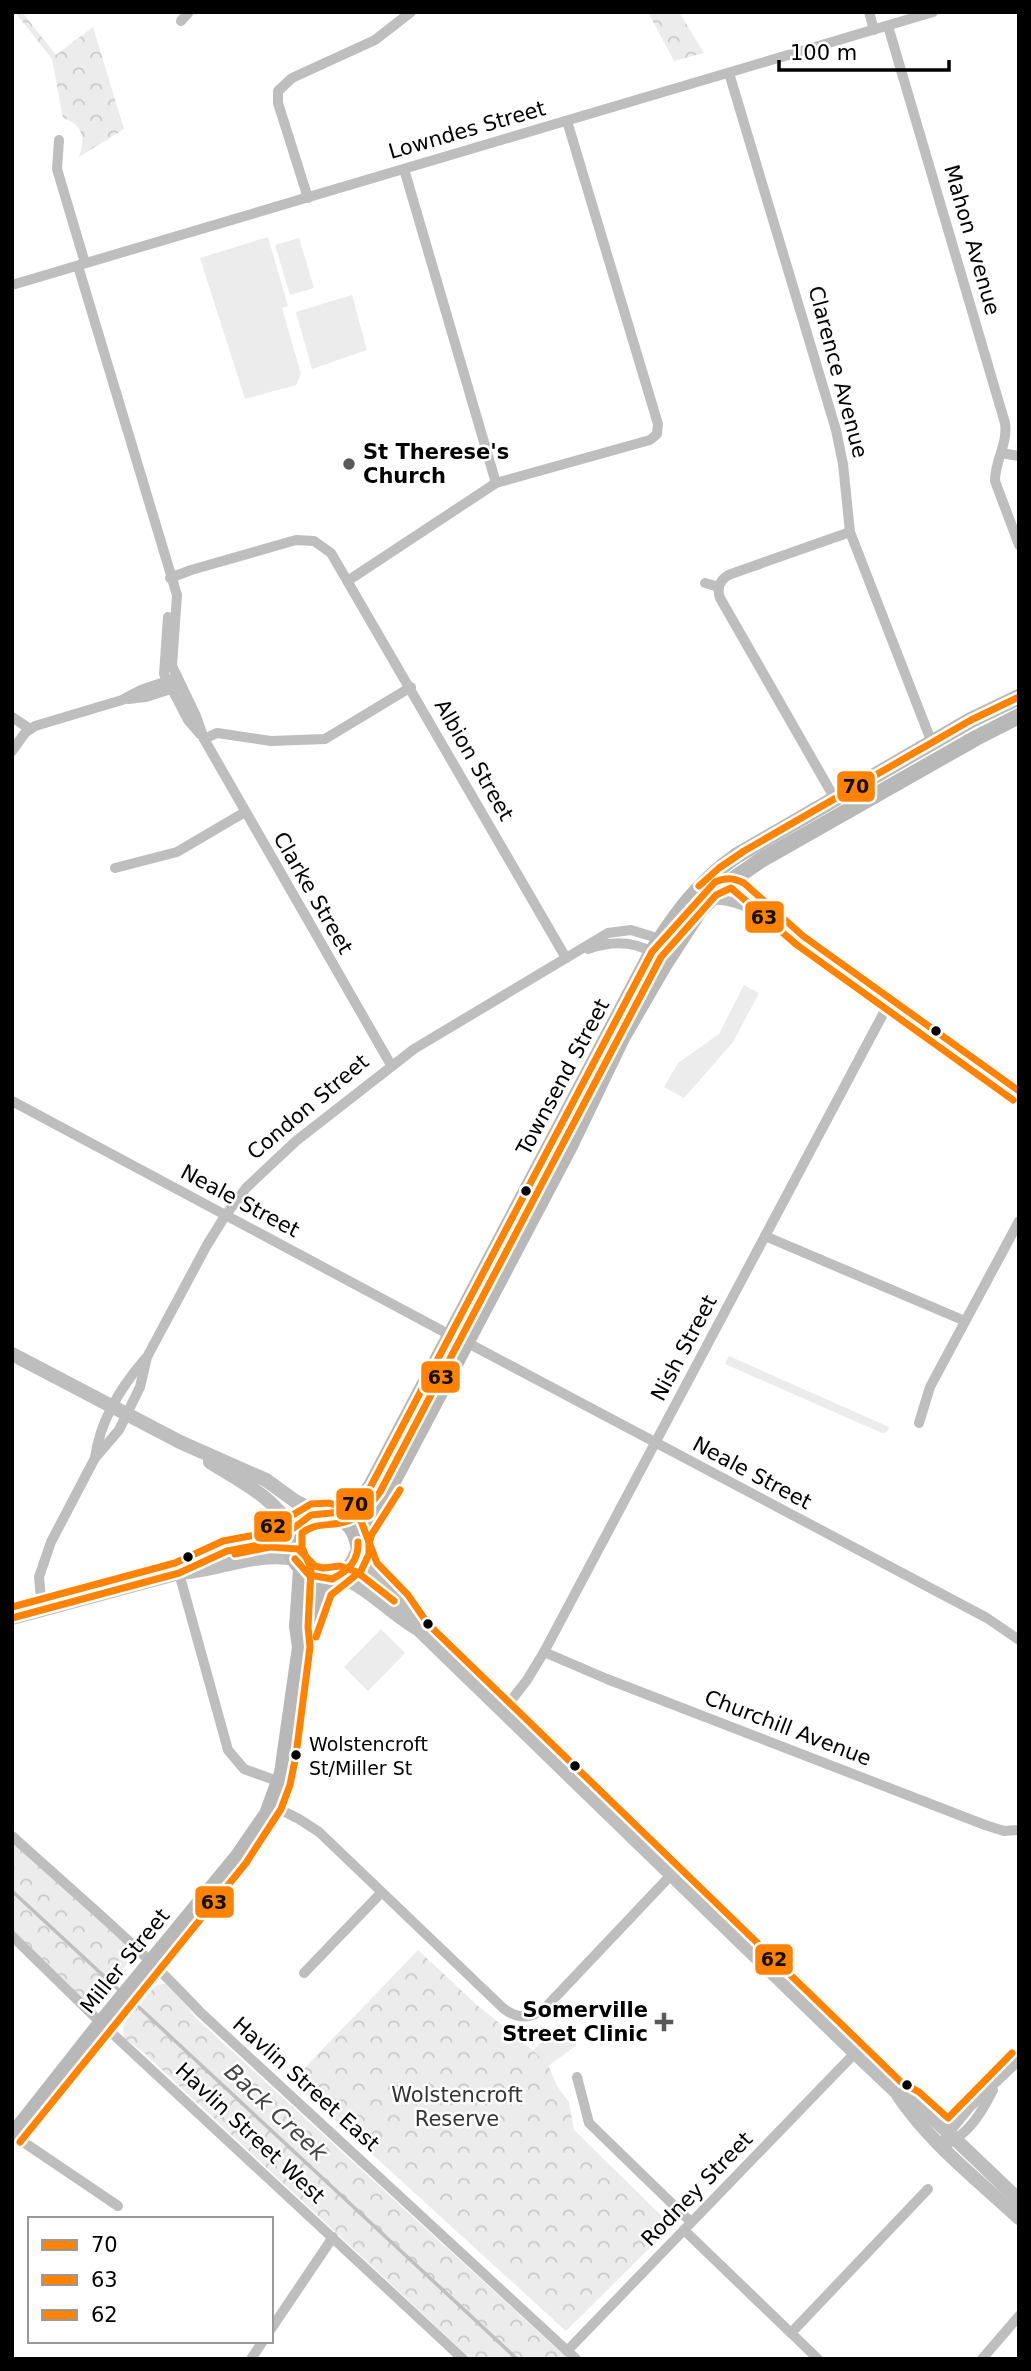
<svg xmlns="http://www.w3.org/2000/svg" width="1031" height="2371" font-family="'DejaVu Sans',sans-serif">
<style>
.green{fill:#ececec}
.park{fill:url(#park-crowns)}
.lines{fill:none;stroke-linecap:round;stroke-linejoin:round}
.stream{stroke:#bfbfbf;stroke-width:3.5}
.minor{stroke:#bebebe;stroke-width:10}
.tertiary{stroke:#bebebe;stroke-width:14}
.secondary{stroke:#b8b8b8;stroke-width:16}
.bus-1-casing{stroke:#fff;stroke-width:12}
.bus-2-casing{stroke:#fff;stroke-width:12}
.bus-3-casing{stroke:#fff;stroke-width:12}
.bus-1{stroke:#ff8200;stroke-width:7}
.bus-2{stroke:#ff8200;stroke-width:7}
.bus-3{stroke:#ff8200;stroke-width:7}
.poi-dot{fill:#595959;stroke:#fff;stroke-width:2.5}
.bus-dot{fill:#000;stroke:#fff;stroke-width:2.5}
.labels{text-anchor:middle;stroke-width:5;stroke-linejoin:round;paint-order:stroke}
.bus-label{font-size:19px;fill:#000;stroke:#fff;text-anchor:start}
.street-label{font-size:21px;fill:#000;stroke:#fff}
.poi-label{font-size:21px;font-weight:bold;fill:#000;stroke:#fff;text-anchor:start}
.park-label{font-size:21px;fill:#333;stroke:#fff}
.water-label{font-size:23px;font-style:italic;fill:#444;stroke:#fff}
.line-badge{stroke:#fff;stroke-width:2.5}
.pale-badge-label{font-size:19px;text-anchor:middle;font-weight:bold;fill:#111}
</style>
<defs>
<pattern id="park-crowns" width="20" height="18" patternUnits="userSpaceOnUse" patternTransform="scale(1.75)"><rect width="20" height="18" fill="#ececec"/><path d="M2 6a3 3 0 1 1 6 0M12 15a3 3 0 1 1 6 0" fill="none" stroke="#c9c9c9"/></pattern>
</defs>
<rect width="100%" height="100%" fill="#fff"/>
<g class="green">
<polygon points="268,237 288,306 282,308 301,374 296,385 245,399 200,258"/>
<polygon points="299,238 314,288 290,295 275,245"/>
<polygon points="352,295 367,350 312,369 296,312"/>
<polygon points="744,985 759,993 733,1042 684,1098 664,1087 678,1063 719,1034"/>
<polygon points="729,1356 889,1427 887,1432 882,1433 725,1364"/>
<polygon points="381,1629 405,1653 368,1691 344,1667"/>
<polygon points="560,2024 560,2029 577,2045 548,2066 533,2050"/>
</g>
<g class="park">
<path d="M15 12H22L56 55 93 27 124 129 79 157C86 139 83 124 63 118L52 59Z"/>
<polygon points="648,12 679,12 704,53 674,61"/>
<polygon points="12,1842 128,1947 130,1960 101,1997 88,2002 82,1998 12,1931"/>
<polygon points="418,1950 477,2005 535,2052 549,2067 557,2086 569,2102 574,2130 672,2226 566,2331 292,2081"/>
<polygon points="165,1983 177,1993 196,2018 568,2359 471,2359 143,2052 124,2038 123,2027 127,2019 155,1986"/>
</g>
<g class="lines">
<g class="stream">
<polyline points="12,1891 120,1991"/>
<polyline points="129,1998 517,2359"/>
</g>
<g class="minor">
<polyline points="869,12 874,30"/>
<polyline points="181,21 189,12"/>
<path d="M888 26 1005 423C1008 444 995 460 995 481L1019 545"/>
<polyline points="729,73 836,430 843,464 850,532 932,743"/>
<polyline points="59,140 57,169 85,263"/>
<polyline points="404,169 496,483"/>
<polyline points="308,198 278,103 278,91 292,78 375,40 411,12"/>
<polyline points="78,266 177,595 172,666 196,716 204,739 391,1065"/>
<polyline points="12,285 933,12"/>
<polyline points="1001,453 1019,456"/>
<polyline points="170,578 191,570 296,540 314,541 331,553 566,958"/>
<polyline points="349,580 496,483 650,440 657,434 658,424 567,121"/>
<polyline points="705,583 719,587"/>
<polyline points="168,617 164,674 188,720 200,734"/>
<polyline points="128,699 146,697 177,687"/>
<polyline points="12,717 30,729"/>
<polyline points="204,739 217,733 271,741 325,739 411,687"/>
<polyline points="12,751 25,733 35,726 122,700 141,690 176,678"/>
<path d="M835 799 720 598C716 587 721 578 731 574L850 532"/>
<polyline points="115,868 177,852 245,812"/>
<polyline points="735,877 803,936 1019,1091"/>
<path d="M709 900C739 897 765 917 791 930"/>
<path d="M588 949C610 941 631 940 652 952"/>
<polyline points="12,1101 450,1335"/>
<polyline points="765,1236 965,1321"/>
<polyline points="466,1342 987,1618 1019,1640"/>
<polyline points="919,1423 930,1387 1019,1221"/>
<path d="M95 1458C100 1420 120 1388 145 1359"/>
<polyline points="179,1573 228,1750 244,1769 280,1782"/>
<polyline points="42,1610 39,1577 51,1542 95,1458 119,1430 140,1387 147,1357 207,1245 225,1216 246,1188 296,1141 414,1049 608,933 631,930 660,939"/>
<polyline points="544,1652 607,1679 985,1825 1004,1831 1019,1830"/>
<polyline points="503,1711 527,1680 544,1652 891,999"/>
<path d="M271 1805 299 1819 319 1832 503 2008C518 2020 531 2019 546 2007L672 1874"/>
<path d="M12 1836C76 1894 142 1949 200 2012L576 2359"/>
<polyline points="12,1936 101,2023 463,2359"/>
<polyline points="304,1973 381,1893"/>
<polyline points="577,2077 589,2123 691,2222"/>
<polyline points="13,2135 118,2206"/>
<polyline points="946,2136 969,2108 1019,2060"/>
<path d="M943 2146C968 2135 981 2114 993 2090"/>
<polyline points="684,2230 818,2359"/>
<polyline points="271,2329 333,2237"/>
<polyline points="791,2333 928,2189"/>
<polyline points="567,2351 855,2053"/>
<polyline points="251,2359 263,2341"/>
<polyline points="982,2359 1019,2316"/>
</g>
<g class="tertiary">
<polyline points="12,1354 180,1442 266,1480 295,1501 319,1513"/>
<path d="M210 1462C243 1483 271 1495 292 1529"/>
<polyline points="359,1550 368,1569 400,1602 420,1631 855,2053 895,2091 913,2101 934,2119 1019,2200"/>
<polyline points="183,1571 214,1555 264,1544 291,1530"/>
<path d="M338 1576C368 1587 389 1612 416 1628"/>
<path d="M12 1618 179 1573C217 1571 257 1551 295 1559"/>
<path d="M898 2095C929 2142 978 2180 1019 2218"/>
</g>
<g class="secondary">
<path d="M329 1513C348 1520 356 1529 359 1550L352 1565 332 1579C303 1578 284 1559 292 1529 312 1504 334 1521 353 1507 361 1502 366 1493 371 1486L652 952C676 914 699 882 736 856L971 720 1019 697"/>
<polyline points="358,1542 367,1523 388,1491 569,1148 622,1038 663,967 700,910 726,884 761,860 976,738 1019,716"/>
<path d="M301 1645C310 1624 313 1594 332 1579"/>
<polyline points="12,2136 101,2023 238,1856 267,1814 282,1773 300,1647 297,1627 301,1569"/>
</g>
<g class="bus-1-casing">
<g id="bus-1">
<polyline points="699,886 719,868 744,851 971,720 1019,697"/>
<path d="M295 1559 309 1575 332 1579C348 1571 359 1561 358 1542"/>
<path d="M12 1618 179 1573 227 1551 264 1544 291 1530 311 1515 342 1512 352 1508 371 1486 652 952 715 882C726 877 733 878 744 883L803 936 1019 1091"/>
</g>
</g>
<g class="bus-2-casing">
<g id="bus-2">
<polyline points="316,1637 331,1595 361,1571 369,1554 369,1543 372,1534 400,1490"/>
<path d="M20 2142 246 1863 281 1809 290 1785 296 1755 310 1647 308 1627 311 1569 302 1547V1533C314 1523 326 1526 340 1523 359 1520 369 1507 380 1492L661 957 716 895 731 888 797 945 1013 1100"/>
</g>
</g>
<g class="bus-3-casing">
<g id="bus-3">
<polyline points="235,1554 270,1547 298,1549 315,1566 323,1568 340,1566 357,1572 394,1601"/>
<polyline points="12,1607 175,1563 223,1541 261,1534 311,1504 329,1503 345,1508 361,1521 377,1563 408,1595 428,1624 901,2082 919,2092 948,2118 1012,2053"/>
</g>
</g>
<use href="#bus-1" class="bus-1"/>
<use href="#bus-2" class="bus-2"/>
<use href="#bus-3" class="bus-3"/>
</g>
<g class="poi-dot">
<circle cx="349" cy="464" r="7"/>
<path d="M660.5 2011.5h7v7h7v7h-7v7h-7v-7h-7v-7h7z"/>
</g>
<g class="bus-dot">
<circle cx="936" cy="1031" r="6"/>
<circle cx="526" cy="1191" r="6"/>
<circle cx="188" cy="1557" r="6"/>
<circle cx="428" cy="1624" r="6"/>
<circle cx="296" cy="1755" r="6"/>
<circle cx="575" cy="1766" r="6"/>
<circle cx="907" cy="2085" r="6"/>
</g>
<g class="labels">
<g class="bus-label">
<text x="309" y="1751">Wolstencroft<tspan x="309" dy="24">St/Miller St</tspan></text>
</g>
<g class="street-label">
<text transform="translate(467 130) rotate(-16)" y="7">Lowndes Street</text>
<text transform="translate(972 240) rotate(74)" y="7">Mahon Avenue</text>
<text transform="translate(838 372) rotate(75)" y="7">Clarence Avenue</text>
<text transform="translate(474 760) rotate(60)" y="7">Albion Street</text>
<text transform="translate(313 893) rotate(60)" y="7">Clarke Street</text>
<text transform="translate(563 1077) rotate(-62)" y="7">Townsend Street</text>
<text transform="translate(308 1107) rotate(-40)" y="7">Condon Street</text>
<text transform="translate(240 1201) rotate(28)" y="7">Neale Street</text>
<text transform="translate(684 1348) rotate(-62)" y="7">Nish Street</text>
<text transform="translate(752 1473) rotate(28)" y="7">Neale Street</text>
<text transform="translate(788 1728) rotate(21)" y="7">Churchill Avenue</text>
<text transform="translate(125 1961) rotate(-51)" y="7">Miller Street</text>
<text transform="translate(306 2084) rotate(42)" y="7">Havlin Street East</text>
<text transform="translate(250 2133) rotate(43)" y="7">Havlin Street West</text>
<text transform="translate(697 2189) rotate(-46)" y="7">Rodney Street</text>
</g>
<g class="poi-label">
<text x="363" y="459">St Therese's<tspan x="363" dy="24">Church</tspan></text>
<text x="648" y="2017" text-anchor="end">Somerville<tspan x="648" dy="24">Street Clinic</tspan></text>
</g>
<g class="park-label">
<text x="457" y="2102">Wolstencroft<tspan x="457" dy="24">Reserve</tspan></text>
</g>
<g class="water-label">
<text transform="translate(276 2112) rotate(43)" y="8">Back Creek</text>
</g>
</g>
<g class="line-badge">
<rect x="836" y="770" width="40" height="33" rx="7" fill="#ff8200"/>
<rect x="744" y="900" width="41" height="34" rx="7" fill="#ff8200"/>
<rect x="420" y="1360" width="41" height="34" rx="7" fill="#ff8200"/>
<rect x="335" y="1487" width="40" height="34" rx="7" fill="#ff8200"/>
<rect x="253" y="1510" width="40" height="33" rx="7" fill="#ff8200"/>
<rect x="194" y="1885" width="41" height="34" rx="7" fill="#ff8200"/>
<rect x="754" y="1943" width="40" height="33" rx="7" fill="#ff8200"/>
</g>
<g class="pale-badge-label">
<text x="856" y="793">70</text>
<text x="764" y="924">63</text>
<text x="441" y="1384">63</text>
<text x="355" y="1511">70</text>
<text x="273" y="1533">62</text>
<text x="214" y="1909">63</text>
<text x="774" y="1966">62</text>
</g>
<rect width="1031" height="2371" fill="none" stroke="#000000" stroke-width="28"/>
<rect x="28" y="2217" width="245" height="126" fill="#ffffff" stroke="#999999" stroke-width="2"/>
<rect x="42" y="2240" width="35" height="10" fill="#ff8200" stroke="#999999" stroke-width="2"/>
<text x="91" y="2252" font-size="21" fill="#000000">70</text>
<rect x="42" y="2275" width="35" height="10" fill="#ff8200" stroke="#999999" stroke-width="2"/>
<text x="91" y="2287" font-size="21" fill="#000000">63</text>
<rect x="42" y="2310" width="35" height="10" fill="#ff8200" stroke="#999999" stroke-width="2"/>
<text x="91" y="2322" font-size="21" fill="#000000">62</text>
<path d="M779 60v10h170v-10" fill="none" stroke="#000000" stroke-width="3.5"/>
<text x="790" y="60" font-size="21" fill="#000000" stroke="#ffffff" stroke-width="5" paint-order="stroke">100 m</text>
</svg>
